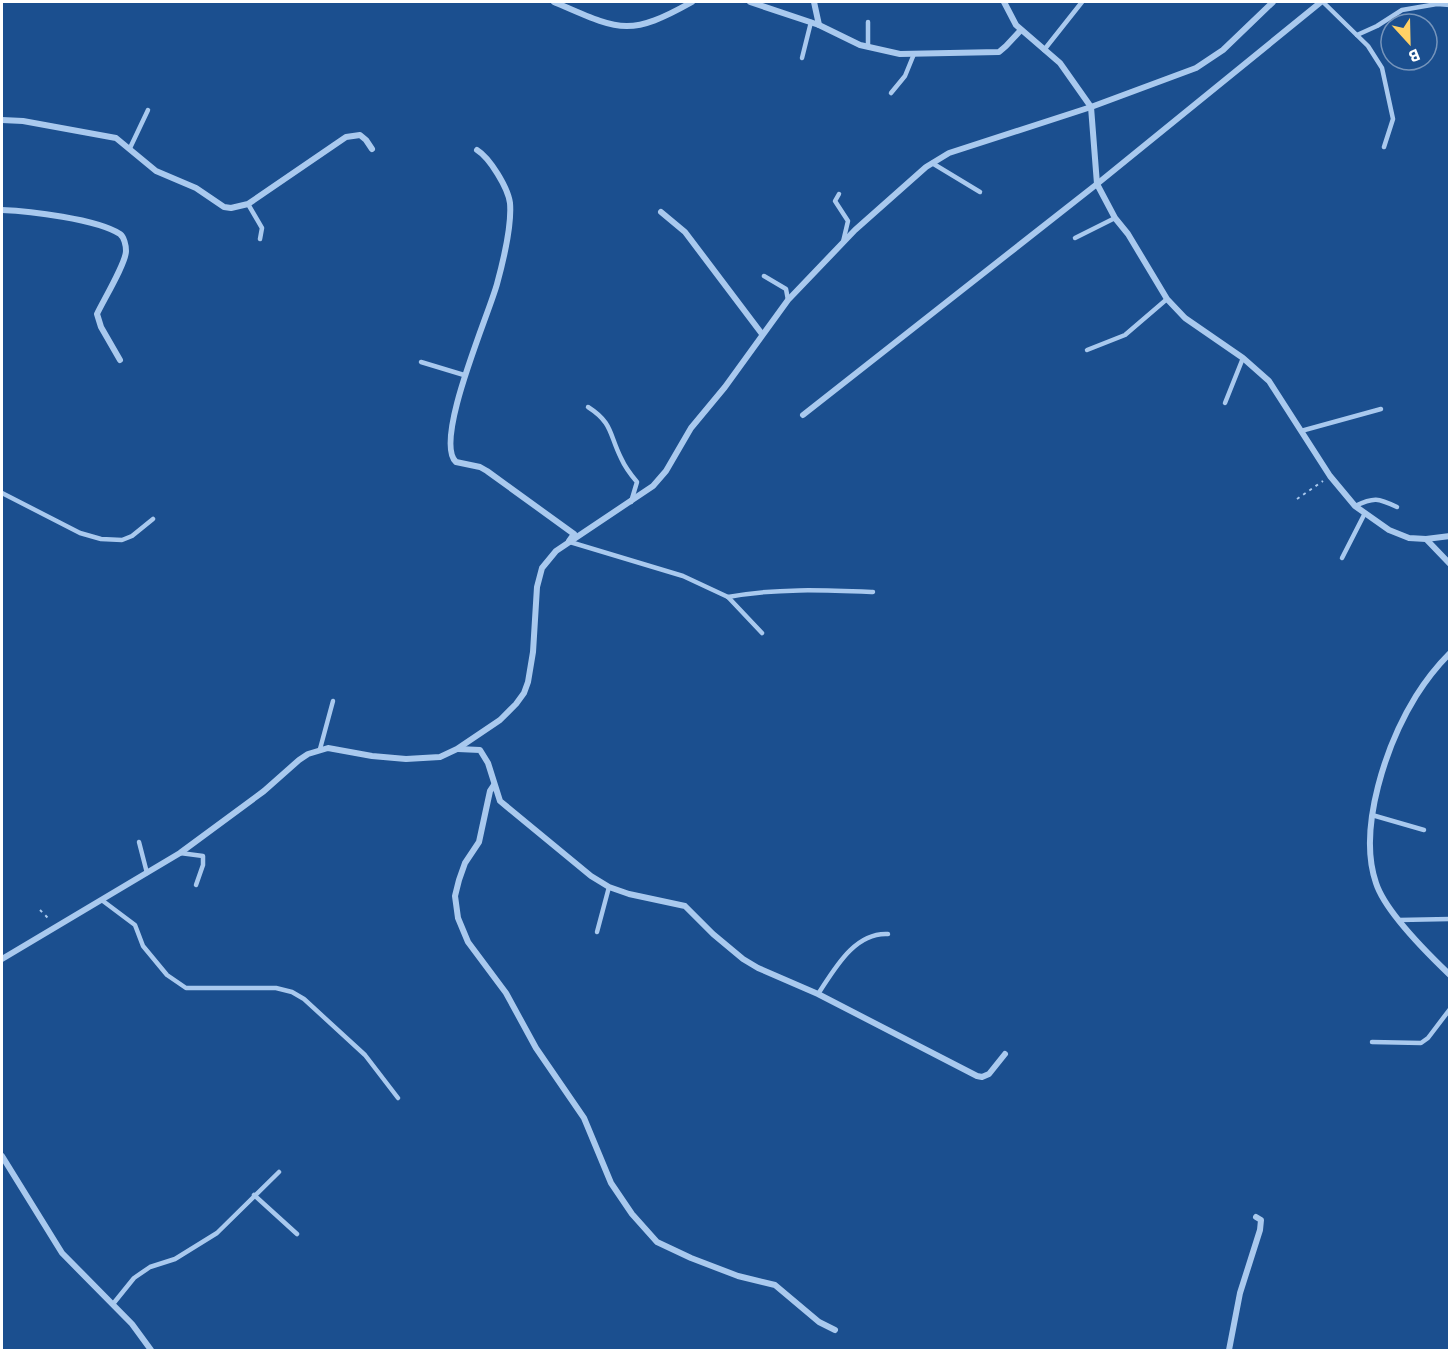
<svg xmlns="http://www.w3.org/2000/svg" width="1451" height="1352" font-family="'Open Sans',sans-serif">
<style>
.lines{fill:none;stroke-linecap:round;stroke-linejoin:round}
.path{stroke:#a9c9ee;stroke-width:2;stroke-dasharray:3 4.5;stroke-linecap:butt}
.lane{stroke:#a9c9ee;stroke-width:4.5}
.street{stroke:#a9c9ee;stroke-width:6}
</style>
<rect width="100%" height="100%" fill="#1b4f8f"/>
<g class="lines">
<g class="path">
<polyline points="1297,499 1323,481"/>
<polyline points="40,910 50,920"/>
</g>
<g class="lane">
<polyline points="1323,2 1368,46 1382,68 1393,119 1384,147"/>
<polyline points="868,22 868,47"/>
<polyline points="1357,35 1377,26 1402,10 1437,4 1450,5"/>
<polyline points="1044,50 1082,2"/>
<polyline points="802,58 811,22"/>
<polyline points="891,93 905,76 914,54"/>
<polyline points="130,148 148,110"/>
<polyline points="932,163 980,192"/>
<polyline points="839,194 835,201 848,221 843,242"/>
<polyline points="248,204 262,228 260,239"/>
<polyline points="1075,238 1115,218"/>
<polyline points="764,276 786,289 788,300"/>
<polyline points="1087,350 1125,335 1167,299"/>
<polyline points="421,362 464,375"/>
<polyline points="1225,403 1243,358"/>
<path d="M588 407C613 423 609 434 621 458 625 467 631 475 637 482L631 502"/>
<polyline points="1301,431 1381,409"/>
<polyline points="2,493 80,533 101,539 122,540 132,536 153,519"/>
<path d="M1355 506C1374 497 1378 498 1397 507"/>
<polyline points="570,542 683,576 728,597 762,633"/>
<polyline points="1342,558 1365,513"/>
<path d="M728 597C776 588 823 590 873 592"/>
<polyline points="320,749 333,701"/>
<polyline points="1372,815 1424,830"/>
<polyline points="139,842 147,873"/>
<polyline points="180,853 203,856 203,865 196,885"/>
<polyline points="103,901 135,925 143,946 167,975 186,988 276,988 292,992 304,999 365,1055 398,1098"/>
<polyline points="1399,920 1450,919"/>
<polyline points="597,932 609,887"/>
<path d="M818 994C834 970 854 932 888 934"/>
<polyline points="1372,1042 1421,1043 1428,1038 1450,1009"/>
<polyline points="254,1195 297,1234"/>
<polyline points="113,1304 134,1278 150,1267 175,1259 217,1233 279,1172"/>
</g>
<g class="street">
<path d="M554 2C619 30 628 38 692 2"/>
<polyline points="750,2 819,25 860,45 900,54 999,52 1006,46 1021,30"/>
<polyline points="814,2 819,25"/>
<polyline points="1004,2 1016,25 1060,63 1091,107 1097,184 1115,218 1128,234 1167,299 1185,318 1243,358 1269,381 1330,476 1355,506 1389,530 1409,538 1426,539 1450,564"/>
<polyline points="2,120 23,121 116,138 156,171 196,188 224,207 231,208 248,204 346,137 360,135 366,140 372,149"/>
<path d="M477 150C490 158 508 188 510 203 512 226 503 262 497 284 489 314 433 441 456 462L480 467 487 471 574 534 569 541"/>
<path d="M2 210C29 211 97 219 120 234 124 237 126 245 126 251 126 263 103 301 97 314L101 327 120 360"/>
<polyline points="661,212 685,232 762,334"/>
<polyline points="803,415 1097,184 1321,2"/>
<polyline points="1426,539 1450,536"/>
<path d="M1450 653C1437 666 1426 680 1416 696 1387 743 1357 828 1376 883 1385 911 1428 954 1450 975"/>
<polyline points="458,749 480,750 488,763 500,801 591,876 609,887 629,894 685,906 713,934 743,959 758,968 818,994 977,1076 982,1077 989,1074 1005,1054"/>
<polyline points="494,785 490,791 479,842 465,863 459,880 455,896 458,918 468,942 506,993 536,1048 584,1118 611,1183 632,1214 657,1242 691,1258 738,1276 775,1285 819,1322 835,1330"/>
<polyline points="2,959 180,853 264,791 299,760 308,754 328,748 372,756 406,759 440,757 457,749 500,720 516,704 524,693 528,682 533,652 537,587 542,568 556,551 653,486 666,471 691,428 725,387 788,300 855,230 926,167 949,153 1091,107 1196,68 1223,50 1273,2"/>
<polyline points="2,1156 62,1253 132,1324 151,1350"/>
<polyline points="1229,1350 1240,1293 1260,1230 1261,1220 1256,1217"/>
</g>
</g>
<rect width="1451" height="1352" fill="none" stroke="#ffffff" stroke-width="6"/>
<g transform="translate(1409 42) rotate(158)"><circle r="28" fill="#1b4f8f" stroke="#7695bc" stroke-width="1.5"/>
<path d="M0-4.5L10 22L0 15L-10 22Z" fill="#ffd166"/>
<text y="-9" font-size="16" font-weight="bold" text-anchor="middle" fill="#ffffff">B</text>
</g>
</svg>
